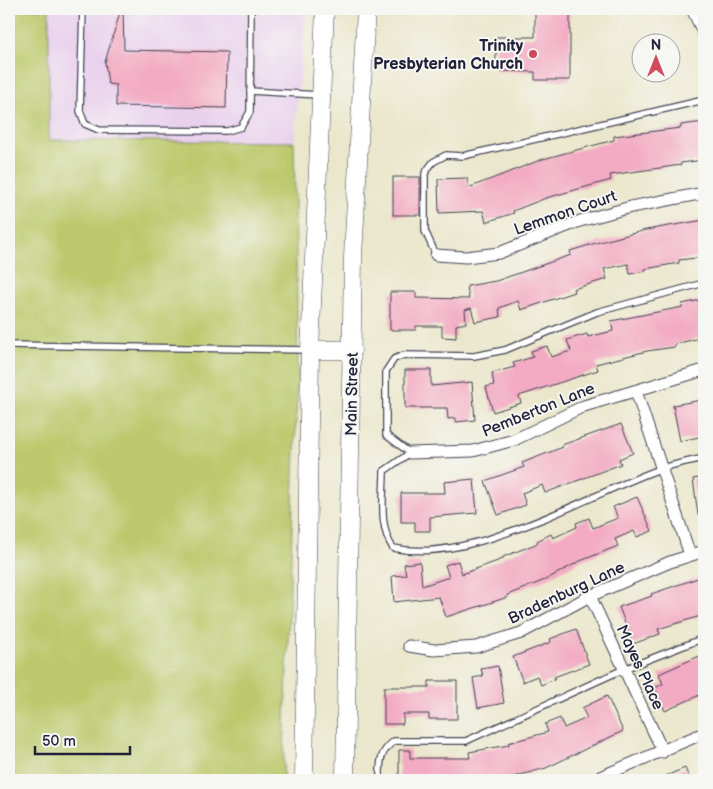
<svg xmlns="http://www.w3.org/2000/svg" width="713" height="789" font-family="'Balsamiq Sans',sans-serif">
<style>
.built{fill:#e9d1ed}
.green{fill:#bbc96c;stroke:#6e7654}
.building{fill:#f3abc3}
.lines{fill:none;stroke-linecap:round;stroke-linejoin:round}
.service-casing{stroke:#404051;stroke-width:8}
.minor-casing{stroke:#404051;stroke-width:13}
.primary-casing{stroke:#404051;stroke-width:19}
.service{stroke:#fff;stroke-width:5.5}
.minor{stroke:#fff;stroke-width:11}
.primary{stroke:#fff;stroke-width:18}
.poi-dot{fill:#d1495b;stroke:#f6f6f2;stroke-width:2}
.labels{text-anchor:middle;stroke-width:4;stroke-linejoin:round;paint-order:stroke}
.poi-label{font-size:16px;font-weight:bold;fill:#22223b;stroke:#f6f6f2;text-anchor:end}
.street-label{font-size:16px;fill:#22223b;stroke:#f6f6f2}
</style>
<rect width="100%" height="100%" fill="#f6f6f2"/>
<filter id="ink" filterUnits="userSpaceOnUse"><feTurbulence type="fractalNoise" baseFrequency=".02" numOctaves="2"/><feDisplacementMap in="SourceGraphic" scale="10" xChannelSelector="R" yChannelSelector="G"/><feConvolveMatrix kernelMatrix="1 2 1 2 8 2 1 2 1" color-interpolation-filters="sRGB"/></filter>
<filter id="wash" filterUnits="userSpaceOnUse"><feTurbulence type="fractalNoise" baseFrequency=".0096" numOctaves="4" result="noise"/><feDisplacementMap in="SourceGraphic" scale="20" xChannelSelector="R" yChannelSelector="G"/><feGaussianBlur stdDeviation="1.12" result="paint"/><feColorMatrix in="noise" values="0 0 0 0 0 0 0 0 0 0 0 0 0 0 0 0 0 1.4 0 .05"/><feComposite in="paint" operator="in"/></filter>
<g filter="url(#wash)">
<rect width="100%" height="100%" fill="#ebe7cc"/>
<polygon class="built" points="49,9 306,9 294,142 49,140"/>
<polygon class="green" points="9,9 49,9 49,140 294,142 298,366 283,780 9,780"/>
<g id="blocks">
<g class="building">
<polygon points="121,9 123,9 124,50 227,52 226,108 116,106 116,85 108,84 105,62"/>
<polygon points="535,9 570,9 570,80 535,80 535,72 496,71 496,37 535,37"/>
<polygon points="704,122 704,160 681,163 681,165 610,175 611,180 546,198 513,211 514,213 486,222 483,211 439,213 438,179 467,178 468,188 543,159 614,140 614,136 681,128 681,125"/>
<rect x="393" y="177" width="27" height="38"/>
<polygon points="704,220 704,257 679,260 679,263 645,269 645,271 630,274 628,264 604,269 607,279 573,289 574,292 521,310 518,301 499,308 500,317 475,322 471,308 465,310 466,323 456,325 456,338 442,337 442,326 416,326 416,330 390,330 390,292 416,292 416,298 469,299 467,286 496,281 571,255 570,251 596,243 646,230"/>
<polygon points="701,300 704,312 704,337 675,344 675,347 647,351 596,364 598,370 519,396 521,403 493,412 486,387 494,385 492,373 515,367 513,363 533,357 531,351 547,346 551,357 571,351 567,340 587,334 588,337 613,331 611,321 683,307 682,304"/>
<polygon points="405,370 431,370 431,386 472,382 475,420 456,422 456,418 448,419 447,408 405,408"/>
<polygon points="702,400 704,436 680,441 673,405"/>
<polygon points="621,424 633,453 619,459 621,464 545,493 542,485 522,493 526,505 498,515 485,481 524,467 522,463 563,447 562,445"/>
<polygon points="704,477 704,515 698,515 693,479"/>
<polygon points="474,479 477,513 430,517 430,531 415,531 415,522 401,522 401,493 445,493 444,482"/>
<polygon points="637,497 652,531 637,537 634,531 615,539 618,546 580,561 545,580 507,595 508,597 446,617 439,597 394,602 392,576 406,575 404,564 420,562 422,586 449,577 445,565 458,561 462,574 503,559 503,557 538,543 537,541 551,534 553,538 577,527 576,523 589,518 593,528 618,518 613,507"/>
<polygon points="704,576 704,615 658,629 660,634 633,644 619,607 652,596 651,594"/>
<polygon points="576,629 589,664 554,677 555,679 541,685 537,676 523,682 513,657 551,642 550,639"/>
<polygon points="704,654 704,693 665,711 655,688 663,684 659,674"/>
<polygon points="498,666 504,703 478,708 473,678 483,676 481,669"/>
<polygon points="429,681 457,681 457,719 429,719 429,714 403,714 403,724 384,724 384,687 429,687"/>
<polygon points="607,696 623,731 546,768 502,780 399,780 399,750 410,750 410,758 470,758 469,752 509,745 508,743 548,732 545,724 560,718 564,728 587,718 582,708"/>
<polygon points="685,768 690,780 656,780"/>
</g>
</g>
</g>
<g filter="url(#ink)">
<use href="#blocks" fill-opacity="0" stroke="#404051" stroke-width="1"/>
<g class="lines">
<g class="service-casing">
<g id="service">
<polyline points="83,9 80,111 85,124 99,130 227,131 241,127 250,112 251,9"/>
<polyline points="250,91 319,95"/>
<polyline points="436,255 425,231 425,173 433,162 446,155 463,156 704,100"/>
<path d="M704 283 597 312 505 350 474 356 404 355 394 359 386 371V435L410 453 384 471C384 496 378 526 393 548 472 565 585 496 660 469 674 464 690 461 704 458"/>
<polyline points="9,345 308,350"/>
<path d="M380 780C380 762 379 753 394 741H466L624 669 704 638"/>
</g>
</g>
<g class="minor-casing">
<g id="minor">
<polyline points="692,9 704,34"/>
<polyline points="436,255 466,257 499,253 580,221 631,207 704,193"/>
<polyline points="636,391 690,555"/>
<polyline points="410,453 473,451 514,440 584,406 704,370"/>
<polyline points="590,596 663,752"/>
<polyline points="409,646 434,650 476,647 521,633 590,596 670,562 704,551"/>
<polyline points="593,780 704,733"/>
</g>
</g>
<g class="primary-casing">
<g id="primary">
<polyline points="310,350 352,350"/>
<polyline points="304,780 310,350 325,9"/>
<polyline points="345,780 353,257 366,9"/>
</g>
</g>
<use href="#service" class="service"/>
<use href="#minor" class="minor"/>
<use href="#primary" class="primary"/>
</g>
</g>
<circle class="poi-dot" cx="533" cy="54" r="5"/>
<g class="labels">
<g class="poi-label">
<text x="523" y="51">Trinity<tspan x="523" dy="18">Presbyterian Church</tspan></text>
</g>
<g class="street-label">
<text transform="translate(565 212) rotate(-19)" y="6">Lemmon Court</text>
<text transform="translate(351 394) rotate(-89)" y="6">Main Street</text>
<text transform="translate(538 409) rotate(-22)" y="6">Pemberton Lane</text>
<text transform="translate(566 592) rotate(-25)" y="6">Bradenburg Lane</text>
<text transform="translate(641 667) rotate(65)" y="6">Mayes Place</text>
</g>
</g>
<rect width="713" height="789" fill="none" stroke="#f6f6f2" stroke-width="30"/>
<g transform="translate(656 58)"><circle r="24" fill="#f6f6f2" stroke="#a1a1a9"/>
<path d="M0-4L9 19L0 12L-9 19Z" fill="#d1495b"/>
<text y="-8" font-size="14" font-weight="bold" text-anchor="middle" fill="#22223b">N</text>
</g>
<path d="M35 746v8h95v-8" fill="none" stroke="#22223b" stroke-width="2.5"/>
<text x="42" y="746" font-size="15" fill="#22223b" stroke="#f6f6f2" stroke-width="4" paint-order="stroke">50 m</text>
</svg>
